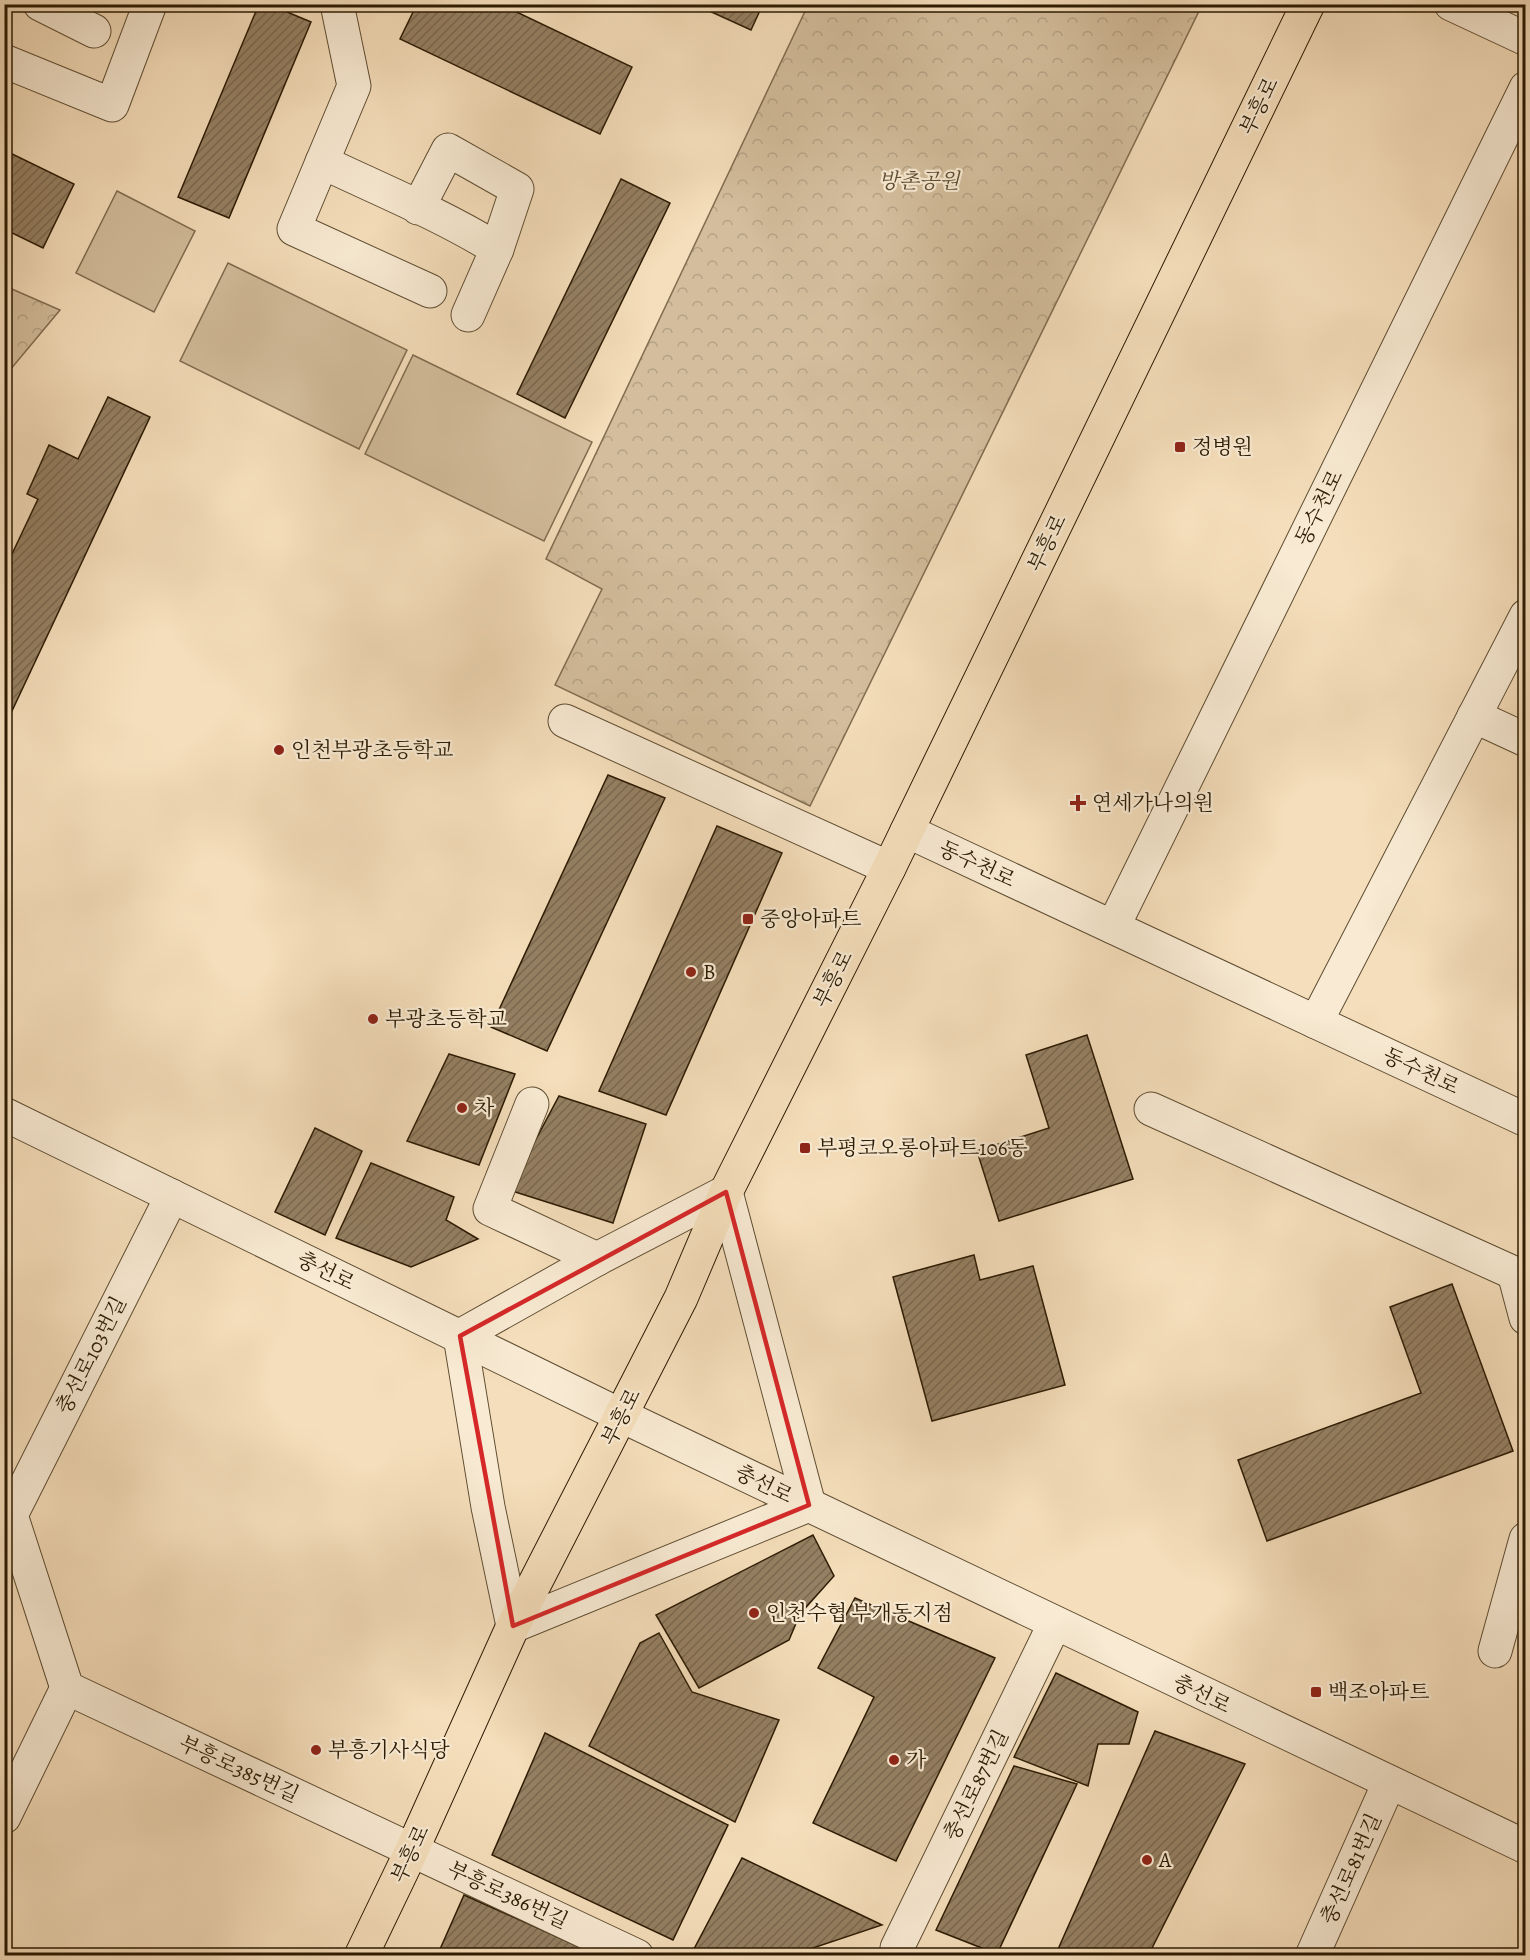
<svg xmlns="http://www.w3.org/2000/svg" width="1530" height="1960" font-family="Alegreya,'Noto Serif KR',serif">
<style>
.forest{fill:url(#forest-crowns);stroke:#806c50;stroke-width:1.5}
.pitch{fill:#d3bd9c;stroke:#806c50;stroke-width:1.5}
.building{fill:url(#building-hatch);stroke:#2c1b03;stroke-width:1.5}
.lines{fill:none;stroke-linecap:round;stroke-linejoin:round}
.minor-casing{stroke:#5e4c31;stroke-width:35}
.major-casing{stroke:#2c1b03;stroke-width:35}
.minor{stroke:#f8ead3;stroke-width:33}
.major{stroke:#f5debb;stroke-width:33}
.marked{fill:none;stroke:#d62828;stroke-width:4.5;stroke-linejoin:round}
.poi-dot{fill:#8f2418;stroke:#f8ead3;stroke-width:2}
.labels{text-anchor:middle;stroke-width:4.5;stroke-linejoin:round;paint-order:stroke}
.street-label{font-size:21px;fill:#2c1b03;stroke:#f8ead3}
.park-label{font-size:21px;font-style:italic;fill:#5e4c31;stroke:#f8ead3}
.poi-label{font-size:21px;fill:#2c1b03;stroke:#f8ead3;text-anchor:start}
</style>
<defs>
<pattern id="forest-crowns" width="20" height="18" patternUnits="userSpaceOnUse" patternTransform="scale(1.5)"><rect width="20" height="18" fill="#d3bd9c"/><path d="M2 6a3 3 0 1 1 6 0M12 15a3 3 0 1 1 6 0" fill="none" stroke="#b5a285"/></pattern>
<pattern id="building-hatch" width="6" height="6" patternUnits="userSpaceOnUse" patternTransform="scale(1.5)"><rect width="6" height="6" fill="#958063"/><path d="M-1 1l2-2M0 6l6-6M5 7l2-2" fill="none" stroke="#7a684f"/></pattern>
</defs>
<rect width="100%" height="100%" fill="#f5debb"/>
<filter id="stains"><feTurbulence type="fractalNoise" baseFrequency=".00333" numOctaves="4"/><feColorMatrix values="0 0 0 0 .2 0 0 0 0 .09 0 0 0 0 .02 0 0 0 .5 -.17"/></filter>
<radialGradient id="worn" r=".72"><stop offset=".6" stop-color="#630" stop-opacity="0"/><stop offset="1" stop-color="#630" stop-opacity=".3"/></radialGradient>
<g class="forest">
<polygon points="808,5 1202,5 810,806 555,685 602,589 546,559"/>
<polygon points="5,286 60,310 5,376"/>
</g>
<g class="pitch">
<polygon points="117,191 195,231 154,312 76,273"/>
<polygon points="228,263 407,350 359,449 180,361"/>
<polygon points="413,355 592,442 544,541 365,454"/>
</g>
<g class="building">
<polygon points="259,4 268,4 311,22 229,218 178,197"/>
<polygon points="417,4 500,4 632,67 600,134 400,39"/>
<polygon points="694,4 763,4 751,30"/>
<polygon points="4,150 74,184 43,248 4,229"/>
<polygon points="621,179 670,203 565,418 517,394"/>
<polygon points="108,397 150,417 4,728 4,571 38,499 27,494 49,445 78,459"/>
<polygon points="608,775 665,798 547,1051 491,1027"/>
<polygon points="717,826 782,853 666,1115 599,1091"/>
<polygon points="1087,1035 1133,1179 999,1221 977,1151 1049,1128 1026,1055"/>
<polygon points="449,1054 515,1074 479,1165 407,1141"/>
<polygon points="559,1096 646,1124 613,1223 509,1190"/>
<polygon points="315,1128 362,1151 325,1235 275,1212"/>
<polygon points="371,1163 454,1197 446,1220 478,1239 411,1267 336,1238"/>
<polygon points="974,1255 980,1280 1033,1266 1065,1385 932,1421 893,1277"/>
<polygon points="1452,1284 1513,1451 1267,1541 1238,1460 1421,1393 1390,1307"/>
<polygon points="813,1535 834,1576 800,1614 789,1640 699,1688 656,1615"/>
<polygon points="855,1598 995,1658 896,1861 813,1823 874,1697 818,1668"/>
<polygon points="659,1633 692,1692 779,1720 735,1822 589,1746 640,1643"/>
<polygon points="1056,1673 1138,1712 1129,1744 1098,1744 1088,1786 1014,1757"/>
<polygon points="1155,1731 1245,1764 1148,1956 1055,1956"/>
<polygon points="545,1733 728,1825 673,1940 492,1855"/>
<polygon points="1014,1766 1077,1784 997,1954 936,1930"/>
<polygon points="742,1858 882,1925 789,1956 709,1956 694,1949"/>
<polygon points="464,1895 600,1956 437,1956"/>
</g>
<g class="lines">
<g class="minor-casing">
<g id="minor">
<polyline points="40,4 94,31"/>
<polyline points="337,4 354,86 294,229 430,291"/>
<polyline points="1451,4 1526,39"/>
<polyline points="4,61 112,105 150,4"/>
<path d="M322 162C381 190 442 215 497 249L517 189 448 150 418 208"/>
<polyline points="468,315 497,249"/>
<polyline points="1474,716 1526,740"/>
<polyline points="565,721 889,868"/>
<polyline points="907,831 1526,1120"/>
<polyline points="1113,927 1526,88"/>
<polyline points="1316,1022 1526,616"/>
<polyline points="532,1104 490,1209 597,1259"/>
<polyline points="1151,1109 1514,1273 1526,1283"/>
<polyline points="4,1114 622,1416 1526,1847"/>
<polygon points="726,1192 809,1505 513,1626 488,1507 460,1336 597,1259"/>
<polyline points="1514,1273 1526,1318"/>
<polyline points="4,1512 11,1515 67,1688 637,1956"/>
<polyline points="11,1515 172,1196"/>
<polyline points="1495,1651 1526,1539"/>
<polyline points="4,1817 67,1688"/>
<polyline points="897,1948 1055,1623"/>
<polyline points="1312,1956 1389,1783"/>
</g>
</g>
<g class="major-casing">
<polyline id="major" points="361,1956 412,1850 513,1626 681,1298 726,1192 889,868 1308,4"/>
</g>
<use href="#minor" class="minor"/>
<use href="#major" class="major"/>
</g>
<path class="marked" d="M726 1192 809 1505 513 1626 460 1336Z"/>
<g class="poi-dot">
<rect x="1174" y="441" width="12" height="12" rx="3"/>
<circle cx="279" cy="750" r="6"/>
<path d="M1075 794h6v6h6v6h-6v6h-6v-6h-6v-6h6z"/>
<rect x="742" y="913" width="12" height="12" rx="3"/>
<circle cx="691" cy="972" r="6"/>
<circle cx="373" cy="1019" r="6"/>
<circle cx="462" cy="1108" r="6"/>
<rect x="799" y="1142" width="12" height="12" rx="3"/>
<circle cx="754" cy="1613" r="6"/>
<rect x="1310" y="1686" width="12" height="12" rx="3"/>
<circle cx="316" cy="1750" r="6"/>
<circle cx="894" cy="1760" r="6"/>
<circle cx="1147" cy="1860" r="6"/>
</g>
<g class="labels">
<g class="street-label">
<text transform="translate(1259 106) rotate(-64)" y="7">부흥로</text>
<text transform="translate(1319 508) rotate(-64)" y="7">동수천로</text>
<text transform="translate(1047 543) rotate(-64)" y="7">부흥로</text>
<text transform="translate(977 864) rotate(25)" y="7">동수천로</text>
<text transform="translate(833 979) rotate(-63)" y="7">부흥로</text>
<text transform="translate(1421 1071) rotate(25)" y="7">동수천로</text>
<text transform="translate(326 1271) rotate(26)" y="7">충선로</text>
<text transform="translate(91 1355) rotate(-63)" y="7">충선로103번길</text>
<text transform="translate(621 1417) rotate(-63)" y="7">부흥로</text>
<text transform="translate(764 1484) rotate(26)" y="7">충선로</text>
<text transform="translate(1202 1694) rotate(26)" y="7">충선로</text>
<text transform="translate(239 1769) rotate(25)" y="7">부흥로385번길</text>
<text transform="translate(976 1785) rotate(-64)" y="7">충선로87번길</text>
<text transform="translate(410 1854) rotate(-65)" y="7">부흥로</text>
<text transform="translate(1351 1869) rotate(-66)" y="7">충선로81번길</text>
<text transform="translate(508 1895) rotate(25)" y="7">부흥로386번길</text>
</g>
<g class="park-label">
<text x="919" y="188">방촌공원</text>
</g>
<g class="poi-label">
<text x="1192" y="454">정병원</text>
<text x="291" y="757">인천부광초등학교</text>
<text x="1092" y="810">연세가나의원</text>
<text x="760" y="926">중앙아파트</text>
<text x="703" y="979">B</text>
<text x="385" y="1026">부광초등학교</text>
<text x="474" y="1115">차</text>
<text x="817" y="1155">부평코오롱아파트106동</text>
<text x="766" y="1620">인천수협 부개동지점</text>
<text x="1328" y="1699">백조아파트</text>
<text x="328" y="1757">부흥기사식당</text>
<text x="906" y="1767">가</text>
<text x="1159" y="1867">A</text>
</g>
</g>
<rect width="1530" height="1960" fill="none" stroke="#f5debb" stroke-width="24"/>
<rect x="6" y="6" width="1518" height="1948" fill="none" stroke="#2c1b03" stroke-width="3"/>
<rect x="12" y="12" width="1506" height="1936" fill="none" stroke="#2c1b03" stroke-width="1.5"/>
<rect width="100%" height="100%" filter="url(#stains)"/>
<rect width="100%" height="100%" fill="url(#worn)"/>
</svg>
